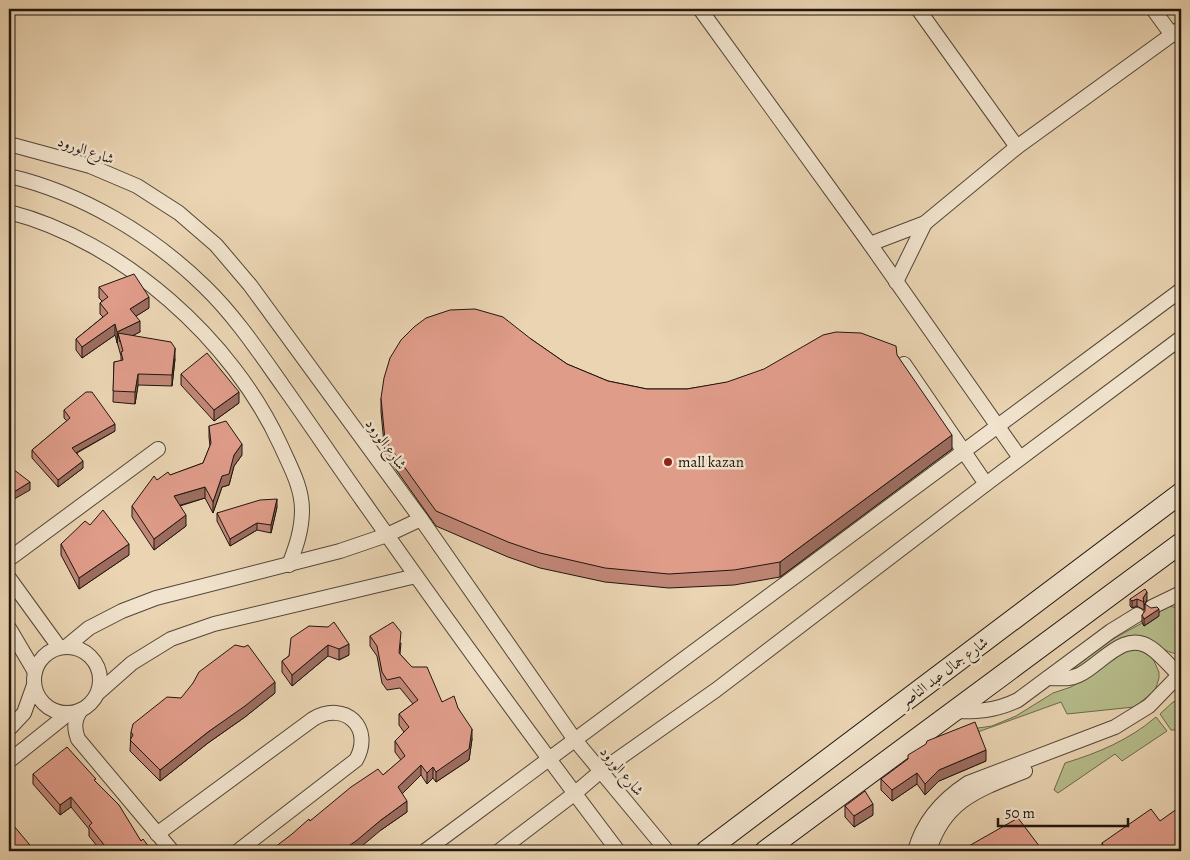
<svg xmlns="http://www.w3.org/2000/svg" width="1190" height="860" font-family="Alegreya,Amiri,serif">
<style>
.green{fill:#b7bd8c;stroke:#6c6a4d}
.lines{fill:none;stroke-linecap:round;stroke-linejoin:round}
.minor-casing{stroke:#524637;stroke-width:16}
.secondary-casing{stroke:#20160e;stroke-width:22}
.minor{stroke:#f1e3cd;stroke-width:14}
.secondary{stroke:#f1e3cd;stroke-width:20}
.wall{fill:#c08676;stroke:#20160e}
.shaded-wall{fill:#9c6d60;stroke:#20160e}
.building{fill:#df9c89;stroke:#20160e}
.poi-dot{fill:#8f2418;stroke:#f1e3cd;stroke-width:2}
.labels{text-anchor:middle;stroke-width:5;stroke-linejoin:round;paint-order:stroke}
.street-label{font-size:15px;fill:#20160e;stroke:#f1e3cd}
.poi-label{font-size:15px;fill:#20160e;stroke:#f1e3cd;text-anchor:start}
</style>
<rect width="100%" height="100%" fill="#ead4b2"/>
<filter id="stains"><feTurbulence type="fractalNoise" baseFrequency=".004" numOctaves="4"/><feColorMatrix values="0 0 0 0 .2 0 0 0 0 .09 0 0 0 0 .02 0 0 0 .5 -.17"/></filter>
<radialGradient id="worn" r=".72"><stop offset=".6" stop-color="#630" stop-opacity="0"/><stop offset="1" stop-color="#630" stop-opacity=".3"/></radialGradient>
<g class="green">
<path d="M1166 606 1181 608V654C1155 654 1153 627 1121 638L1074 672 1071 668 1104 644 1142 623 1144 626 1155 610Z"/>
<polygon points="1129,649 1141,650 1153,659 1159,672 1159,678 1155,691 1134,707 1067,714 1061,702 975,733 971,729 992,726 1016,716 1053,693 1071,687 1084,679 1105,663"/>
<polygon points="1178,701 1181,702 1181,728 1178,730 1171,730 1160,714 1173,702"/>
<path d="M1156 717 1167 731 1122 761 1115 754 1058 793 1054 790 1065 763C1098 753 1129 740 1156 717Z"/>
</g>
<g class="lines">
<g class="minor-casing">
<g id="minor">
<polyline points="700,9 870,244 1020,458"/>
<polyline points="918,9 1017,147"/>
<polyline points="1153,9 1172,35"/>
<polyline points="9,144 90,166 137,186 179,213 216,245 250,285 421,519 575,740 667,851"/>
<path d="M9 176C82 193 152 235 205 287 235 316 259 352 283 386 310 424 336 463 363 501 446 619 531 736 618 851"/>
<path d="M9 212C122 241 233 340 281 446 290 466 302 487 302 510 302 530 296 547 289 565"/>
<polyline points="870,244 925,223 1017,147 1181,28"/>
<polyline points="896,282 925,223"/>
<polyline points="904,364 986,484"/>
<polyline points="9,559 158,449"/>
<polyline points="9,578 59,647"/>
<polyline points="1152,607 1181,593"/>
<polyline points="9,628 35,672"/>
<circle cx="67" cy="680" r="33"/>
<polyline points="66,647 89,628 122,611 156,598 340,551 387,535 421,519"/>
<path d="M1048 678C1059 678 1069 680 1079 675 1101 665 1124 629 1151 648 1161 655 1170 666 1179 675"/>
<polyline points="98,693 132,663 171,639 214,624 416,576"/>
<path d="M81 710C74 720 74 728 78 739L172 851"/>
<path d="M952 711C976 712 996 711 1018 700L1111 631 1137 615"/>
<polyline points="9,729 24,713 34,685"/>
<polyline points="9,761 69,713"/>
<path d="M157 834 313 719C345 700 374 728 356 760L238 851"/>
<polyline points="425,851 1181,290"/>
<polyline points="499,851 574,794 601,771 716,690 986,484 1181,338"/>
<path d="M915 851C923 821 942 800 968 783L1115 727 1149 706 1181 673"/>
<path d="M929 851C944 800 980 789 1025 771"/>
</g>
</g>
<g class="secondary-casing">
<g id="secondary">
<polyline points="706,851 1181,493"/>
<polyline points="765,851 1181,543"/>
</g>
</g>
<use href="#minor" class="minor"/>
<use href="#secondary" class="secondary"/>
</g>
<g class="wall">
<polygon points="99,287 149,308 136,316 140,332 133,335 175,359 172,386 138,385 135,404 113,402 114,362 121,361 121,356 115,335 82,358 76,350 76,339 103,317 100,314 100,303 102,301 99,298"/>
<polygon points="531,339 567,364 608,381 647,389 687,389 897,355 952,449 780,577 734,585 669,588 605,582 540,568 508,557 436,526 385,454 381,412 381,398"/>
<polygon points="181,374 239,403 214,421 181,385"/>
<polygon points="64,410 115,431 77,453 83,468 58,487 32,458 32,450 67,421 64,418"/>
<polygon points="209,426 242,455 234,466 229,485 222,487 213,513 205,498 180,506 186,526 154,550 132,517 132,506 157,480 203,463 210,446 209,437"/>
<polygon points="277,507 271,533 257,530 230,546 217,521 217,513"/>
<polygon points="61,544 129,555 79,589 61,555"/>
<polygon points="1130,599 1147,600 1144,605 1144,610 1137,606 1132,608 1130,606"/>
<polygon points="1142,615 1159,616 1144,626 1142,622"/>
<polygon points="309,626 349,655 339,660 328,656 292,686 282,672 282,661 289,656"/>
<polygon points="370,636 401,643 400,654 442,702 458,708 472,739 469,760 436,782 433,778 427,784 421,775 402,794 407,812 381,830 310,821 383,775 401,760 395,752 395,741 404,732 399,725 399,714 413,704 400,688 387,690 382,683 377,656 370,646"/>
<polygon points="275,693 245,717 208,743 160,781 130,751 131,732"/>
<polygon points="986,761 939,781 925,795 917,784 892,801 881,790 881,779"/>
<polygon points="33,774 96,782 141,841 152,851 101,851 89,836 89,829 71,807 60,815 33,784"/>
<polygon points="845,806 873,815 854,827 845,817"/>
<polygon points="1160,821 1181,851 1102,851 1102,843"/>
</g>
<g class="shaded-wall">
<polygon points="149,297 149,308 130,320 130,309"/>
<polygon points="140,321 140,332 120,342 118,333 117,343 117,332"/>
<polygon points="14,324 14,334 9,363 9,354"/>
<polygon points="115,324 115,335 82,358 82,347"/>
<polygon points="175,348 175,359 172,386 172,375"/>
<polygon points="138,374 138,385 135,404 135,392"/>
<polygon points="239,392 239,403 214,421 214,410"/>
<polygon points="115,424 115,431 72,455 72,448"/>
<polygon points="952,435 952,449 780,577 780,562"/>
<polygon points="242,444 242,455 234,466 229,485 222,487 213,513 213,502 222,476 234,455"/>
<polygon points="83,461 83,468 58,487 58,480"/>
<polygon points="30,482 30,490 9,502 9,495"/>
<polygon points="205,487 205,498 174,507 174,496"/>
<polygon points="277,499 277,507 271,533 271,525"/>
<polygon points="186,515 186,526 154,550 154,539"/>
<polygon points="257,523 257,530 230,546 230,539"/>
<polygon points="129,544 129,555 79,589 79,578"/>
<polygon points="1147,592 1147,600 1144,605 1143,598"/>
<polygon points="1137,599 1137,606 1132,608 1132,601"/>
<polygon points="1159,609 1159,616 1144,626 1144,619"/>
<polygon points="349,644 349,655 339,660 339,649"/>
<polygon points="328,645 328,656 292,686 292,675"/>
<polygon points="275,682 275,693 245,717 208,743 160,781 160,770 208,732"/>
<polygon points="472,729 472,739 469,760 436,782 436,772"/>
<polygon points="986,750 986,761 939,781 925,795 925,784 939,770"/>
<polygon points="421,765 421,775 398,798 398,787"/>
<polygon points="433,767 433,778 427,784 427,773"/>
<polygon points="917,773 917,784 892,801 892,790"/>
<polygon points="71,797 71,807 60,815 60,805"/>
<polygon points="407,801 407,812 381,830 356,851 341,851 381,820"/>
<polygon points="873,804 873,815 854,827 854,816"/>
</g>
<g class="building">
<polygon points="134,274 149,297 130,309 140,321 117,332 115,324 82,347 76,339 108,313 100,303 108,297 99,287"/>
<polygon points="475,309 503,317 531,339 567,364 608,381 647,389 687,389 727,382 764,369 823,335 836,332 861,333 896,346 897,355 952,435 780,562 734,570 669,574 605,568 540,553 508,542 436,511 385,440 381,398 384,378 390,358 401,340 414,327 426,318 450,310"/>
<polygon points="9,322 14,324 9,354"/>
<polygon points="118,333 171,342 175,348 172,375 138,374 135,392 113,391 114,362 123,360 121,352 123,351"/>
<polygon points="207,353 239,392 214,410 181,374"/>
<polygon points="86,392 92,392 115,424 72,448 83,461 58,480 32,450 70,418 64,410"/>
<polygon points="226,421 242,444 234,455 229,474 222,476 213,502 205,487 174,496 186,515 154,539 132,506 154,476 157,480 168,472 170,475 203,463 211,443 209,426"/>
<polygon points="9,466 30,482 9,495"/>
<polygon points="277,499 271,525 257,523 230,539 217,513 260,500"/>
<polygon points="103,510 129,544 79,578 61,544 85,521 90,525"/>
<polygon points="1145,589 1147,592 1143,598 1144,602 1137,599 1132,601 1130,599"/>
<polygon points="1145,604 1151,608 1157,607 1159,609 1144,619 1142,615 1145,611"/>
<polygon points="334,622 349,644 339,649 328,645 292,675 282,661 289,656 291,638 309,626 328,627"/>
<polygon points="393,622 401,632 399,653 412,667 427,667 442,702 454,696 458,708 472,729 469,749 436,772 433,767 427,773 421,765 398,787 407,801 381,820 356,841 341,851 270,851 292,834 309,819 310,821 351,787 378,769 383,775 405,756 395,741 409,727 399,714 418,700 400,677 387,680 382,672 377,646 370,636"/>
<polygon points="235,645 244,647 248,645 275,682 245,706 208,732 160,770 130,740 133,735 131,732 133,724 167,697 181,698 193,683 199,672"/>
<polygon points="975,722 986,750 939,770 925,784 917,773 892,790 881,779 908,759 908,755 926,744 927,741"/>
<polygon points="67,747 96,779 94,780 119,805 141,841 143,839 152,851 109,851 89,826 92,823 71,797 60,805 33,774"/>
<polygon points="865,791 873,804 854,816 845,806"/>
<polygon points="1181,806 1181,851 1107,851 1102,843 1151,809 1160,821"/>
<polygon points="1018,818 1043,851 960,851"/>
<polygon points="9,820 34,850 40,847 43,851 9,851"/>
</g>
<circle class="poi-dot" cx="668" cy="462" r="5"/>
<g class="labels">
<g class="street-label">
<text transform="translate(86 150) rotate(19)" y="5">شارع الورود</text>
<text transform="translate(386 444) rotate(54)" y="5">شارع الورود</text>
<text transform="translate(944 672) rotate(-37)" y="5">شارع جمال عبد الناصر</text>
<text transform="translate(622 771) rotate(50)" y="5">شارع الورود</text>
</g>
<g class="poi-label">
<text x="678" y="467">mall kazan</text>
</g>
</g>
<rect width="1190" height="860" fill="none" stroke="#ead4b2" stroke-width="30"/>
<rect x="10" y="10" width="1170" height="840" fill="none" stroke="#20160e" stroke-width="2.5"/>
<rect x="15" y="15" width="1160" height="830" fill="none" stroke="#20160e"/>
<path d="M998 818v8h130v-8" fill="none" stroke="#20160e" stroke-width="2.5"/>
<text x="1005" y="818" font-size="15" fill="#20160e" stroke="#f1e3cd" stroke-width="4" paint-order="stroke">50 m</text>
<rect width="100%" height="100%" filter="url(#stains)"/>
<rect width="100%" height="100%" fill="url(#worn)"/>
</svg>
